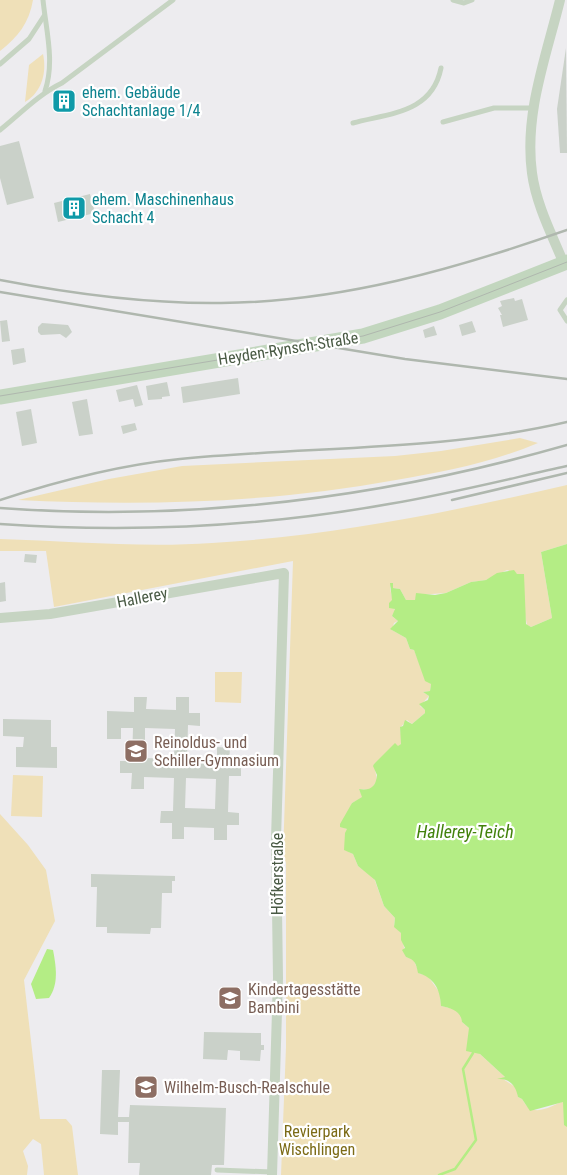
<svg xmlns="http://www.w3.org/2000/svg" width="567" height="1175" font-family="'Roboto Condensed',sans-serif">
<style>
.green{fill:#efe0b8}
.water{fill:#b4ed85}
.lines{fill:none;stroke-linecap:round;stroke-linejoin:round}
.stream{stroke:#b4ed85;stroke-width:2.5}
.building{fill:#cad1c9;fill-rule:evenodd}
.service{stroke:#c6d4c2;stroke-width:5}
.minor{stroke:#c6d4c2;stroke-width:10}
.secondary{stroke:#c2d6be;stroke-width:15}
.tram{stroke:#afb7ae;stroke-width:1}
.rail{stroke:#afb7ae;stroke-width:2.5}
.labels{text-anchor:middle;stroke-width:4.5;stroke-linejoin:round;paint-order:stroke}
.culture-label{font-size:16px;fill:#0d838f;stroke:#fff;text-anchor:start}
.street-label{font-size:16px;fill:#495a44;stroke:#fff}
.education-label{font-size:16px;fill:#785e54;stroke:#fff;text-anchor:start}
.park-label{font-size:16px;fill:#7b6a15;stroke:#fff}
.water-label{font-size:18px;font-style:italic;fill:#42820c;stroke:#fff}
</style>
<rect width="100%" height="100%" fill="#edecef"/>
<g class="green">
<path d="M0 0H33C29 23 18 37 0 51Z"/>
<path d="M43 54C47 72 42 92 25 102L29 65Z"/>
<path d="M520 438 538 443C493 462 444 472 396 480 270 503 146 506 18 500L109 479 182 466 395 456 441 451Z"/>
<path d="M567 485V544L541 552 552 618 531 627 527 625 517 574 507 570 486 580 471 582 446 593 417 595 415 600H406L400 589 393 588 392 583 390 588 395 611 392 616 398 621 394 623 392 630 406 638 410 649 414 650 425 677 431 684 430 691 423 692 429 696 420 706 425 710V713L412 724 407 720 400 728 402 741 400 746 374 764 377 780 371 790 359 789 363 797 352 803 344 828 347 829 349 852 353 854 358 866 374 878 384 906 395 918 394 925 401 933 406 957 413 959 420 974 427 975 440 993 441 1006 454 1009 462 1016V1022L469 1028 480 1054 505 1077 503 1079 517 1088 518 1097 522 1099C533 1120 549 1106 567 1100V1175H281L286 1047V863L283 855 293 561 54 607 46 551H0V539C70 541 142 548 212 543 332 536 450 512 567 485Z"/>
<polygon points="215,672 242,672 241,703 215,702"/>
<polygon points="13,775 43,776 42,817 11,816"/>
<polygon points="0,814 28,845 46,870 55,921 24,980 40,1119 66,1119 72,1126 78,1175 44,1175 41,1144 33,1139 23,1151 28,1166 27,1175 0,1175"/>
</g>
<g class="water">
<path d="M567 544V1127L564 1125 563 1102 530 1111 522 1099 518 1097C516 1086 510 1078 497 1079L505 1077 480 1054 466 1051 469 1028 462 1022C461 1011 451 1008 441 1006 440 988 434 978 418 973 416 963 415 960 406 957L402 950 405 948 401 940V933L394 927 395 918 384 906 375 880 358 866 353 854 344 850 345 833 347 829 340 827V824L352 803 362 797 359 789C370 791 376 787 377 775L373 766 374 764 395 743 398 746 401 744 400 727 403 726 405 720 412 724 425 713V710L419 704 428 700 429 696 423 692 430 691 431 684 425 681 414 650 410 649 406 638 390 629 398 621 392 616 395 609 389 608V603L392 600 390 583H393V588L400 589 406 600H415L416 593 435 595 446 593 471 582 486 580 497 573 514 570 517 574H524L526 624 531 627 552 618 541 552Z"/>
<path d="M47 949 53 950C56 966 59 984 49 998L36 999 31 984Z"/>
</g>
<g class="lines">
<polyline class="stream" points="439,1175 455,1169 476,1140 463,1069 473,1053"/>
</g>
<g class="building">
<polygon points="566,48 567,153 560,153 557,109"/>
<polygon points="65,91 74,103 62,112 53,100"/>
<polygon points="19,141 34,198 7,205 0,178 0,146"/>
<polygon points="90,194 95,213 58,222 54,203"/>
<polygon points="514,298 515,301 522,299 528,320 503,327 500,315 502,315 498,308 502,306 500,301"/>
<polygon points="7,320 10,341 2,342 0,321"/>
<polygon points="472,321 476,332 462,336 459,325"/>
<polygon points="42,323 68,325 72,332 66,338 60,334 41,335 38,332 38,327"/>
<polygon points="434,326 437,335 425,338 423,330"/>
<polygon points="24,348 26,362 13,365 11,350"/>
<polygon points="238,378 240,394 183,403 181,387"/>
<polygon points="167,382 170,396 162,397 162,399 148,400 146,386"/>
<polygon points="137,385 143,405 135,407 133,399 119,402 116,390"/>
<polygon points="87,399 93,434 79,436 72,402"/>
<polygon points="31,409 37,443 22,446 16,412"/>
<polygon points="135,423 137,430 123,434 121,426"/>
<polygon points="25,554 37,555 36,563 24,562"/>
<polygon points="5,582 6,601 0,602 0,583"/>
<path d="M134 697H147L146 709 176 710V697H189V713H200V726L188 725 187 759 217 760V747L230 748 229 763 241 764V776H229L228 812 239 813V825H227V840H214V828L184 827V839H172V823H160L161 811H173L174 778 144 777V789H131L132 773H120V761H132L133 728H121V739H107V711L134 712ZM145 728 175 729 174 759 145 758ZM186 778 216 779 215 809 185 808Z"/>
<polygon points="3,719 51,720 51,747 57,747 57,768 16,767 16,747 23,747 24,737 3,736"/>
<polygon points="91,874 175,876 175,881 172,881 172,893 162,893 161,928 151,928 150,934 107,933 107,927 96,927 97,887 91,887"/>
<polygon points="204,1032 261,1033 261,1045 264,1045 264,1050 261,1050 260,1061 240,1060 240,1051 228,1050 227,1060 203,1059"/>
<polygon points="102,1070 120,1070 118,1117 129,1117 130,1105 226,1108 224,1165 212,1165 211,1175 139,1175 140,1163 128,1163 129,1122 118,1122 118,1135 100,1134"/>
</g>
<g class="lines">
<g class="service">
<path d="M43 0C46 30 55 62 45 91"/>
<polyline points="453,0 464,3 472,0"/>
<polyline points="0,64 29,39 44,16"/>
<polyline points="443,122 494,108 532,108"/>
<path d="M353 123C390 113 432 113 441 68"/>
<path d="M0 130C20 114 39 94 62 83L173 0"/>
<polyline points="567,300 560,310 567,321"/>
<polyline points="217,1170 272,1172"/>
</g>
<g class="minor">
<path d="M560 0C546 57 524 114 532 173 536 204 552 235 564 264"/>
<polyline points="0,618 50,614 284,573 276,839 278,978 272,1175"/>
</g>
<polyline class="secondary" points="0,397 363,336 440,312 567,262"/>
<polyline class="tram" points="0,396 363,336 440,312 567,262"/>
<g class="rail">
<path d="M0 280C73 294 147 304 221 303 341 302 455 269 567 230"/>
<polyline points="0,292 405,359 567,379"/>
<path d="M0 500C58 481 119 465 180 459 311 446 438 452 567 422"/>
<polyline points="452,500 567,473"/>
<path d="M0 508C192 522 382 498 567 445"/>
<path d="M0 524C130 533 261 527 389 504 449 494 508 479 567 466"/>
</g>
</g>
<defs>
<g id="building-square" transform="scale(1.25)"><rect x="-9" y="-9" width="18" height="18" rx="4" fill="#0f9aa8" stroke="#fff"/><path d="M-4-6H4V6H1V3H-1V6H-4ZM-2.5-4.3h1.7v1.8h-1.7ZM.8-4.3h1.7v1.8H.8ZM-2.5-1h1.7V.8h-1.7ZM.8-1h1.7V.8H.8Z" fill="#fff"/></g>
<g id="school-square" transform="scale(1.25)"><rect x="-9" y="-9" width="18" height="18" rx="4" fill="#8d6e63" stroke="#fff"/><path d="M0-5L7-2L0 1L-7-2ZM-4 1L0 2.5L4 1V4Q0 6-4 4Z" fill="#fff"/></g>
</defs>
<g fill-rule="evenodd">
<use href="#building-square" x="64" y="101"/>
<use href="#building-square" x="74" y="208"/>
<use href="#school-square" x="136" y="751"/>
<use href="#school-square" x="230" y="998"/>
<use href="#school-square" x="146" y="1087"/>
</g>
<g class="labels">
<g class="culture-label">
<text x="82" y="98">ehem. Gebäude<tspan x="82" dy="18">Schachtanlage 1/4</tspan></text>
<text x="92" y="205">ehem. Maschinenhaus<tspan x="92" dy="18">Schacht 4</tspan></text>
</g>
<g class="street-label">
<text transform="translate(288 348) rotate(-9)" y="6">Heyden-Rynsch-Straße</text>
<text transform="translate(142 597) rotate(-11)" y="6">Hallerey</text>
<text transform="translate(277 874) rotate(-90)" y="6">Höfkerstraße</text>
</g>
<g class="education-label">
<text x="154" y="748">Reinoldus- und<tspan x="154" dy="18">Schiller-Gymnasium</tspan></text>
<text x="248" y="995">Kindertagesstätte<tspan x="248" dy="18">Bambini</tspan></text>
<text x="164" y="1093">Wilhelm-Busch-Realschule</text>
</g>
<g class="park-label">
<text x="317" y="1137">Revierpark<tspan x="317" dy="18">Wischlingen</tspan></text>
</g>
<g class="water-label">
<text x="465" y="838">Hallerey-Teich</text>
</g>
</g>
</svg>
